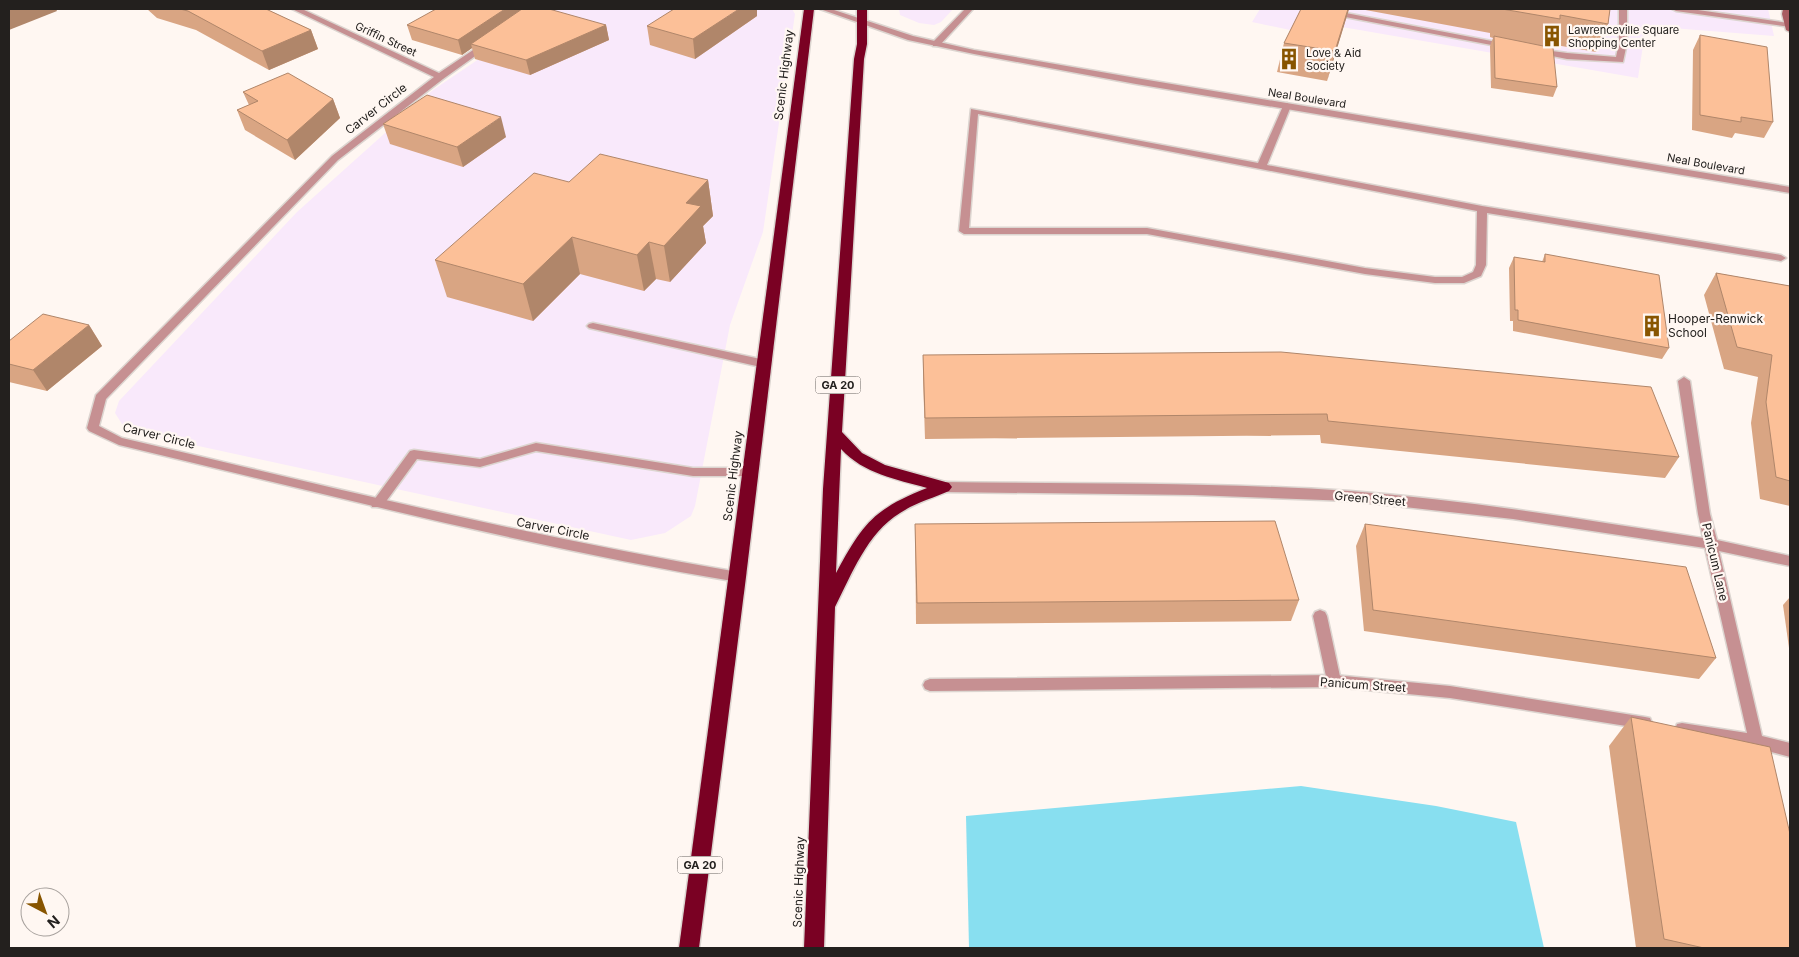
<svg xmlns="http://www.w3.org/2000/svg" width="1799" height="957" font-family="Inter,sans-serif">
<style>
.commercial{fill:#f9e9fb}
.water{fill:#88dff0}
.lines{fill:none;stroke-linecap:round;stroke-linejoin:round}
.lane-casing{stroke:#dcd5d0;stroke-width:3}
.street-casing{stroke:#dcd5d0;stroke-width:3}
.secondary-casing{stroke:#dcd5d0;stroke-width:3}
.highway-casing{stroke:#dcd5d0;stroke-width:3}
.lane{fill:#c69092;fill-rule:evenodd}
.street{fill:#c69092;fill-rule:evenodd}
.secondary{fill:#a85c61;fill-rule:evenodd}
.highway{fill:#7a0123;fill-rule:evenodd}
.wall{fill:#d9a583}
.shaded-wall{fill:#b0866a}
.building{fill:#fcc098;stroke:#b0866a}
.labels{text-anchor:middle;stroke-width:4.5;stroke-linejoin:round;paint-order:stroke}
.far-poi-label{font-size:11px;fill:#23201e;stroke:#fff7f2;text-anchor:start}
.far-street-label{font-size:11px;fill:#23201e;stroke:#fff7f2}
.shield{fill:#fff7f2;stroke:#65605e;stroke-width:1}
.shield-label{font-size:11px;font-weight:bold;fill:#23201e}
.street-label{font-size:12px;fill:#23201e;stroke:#fff7f2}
.poi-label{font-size:12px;fill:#23201e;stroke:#fff7f2;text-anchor:start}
</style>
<rect width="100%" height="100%" fill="#fff7f2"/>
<g class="commercial">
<polygon points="553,9 792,9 795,14 763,232 730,325 695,506 691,516 665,533 631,540 143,434 122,424 115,413 119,401 297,212 433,90"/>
<polygon points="899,9 953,9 941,22 934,25 919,23 900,15"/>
<polygon points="1260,9 1768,9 1774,36 1646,26 1638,78 1319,23 1314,35 1252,22"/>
</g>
<polygon class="water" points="1301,786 1436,806 1516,822 1544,948 969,948 966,816"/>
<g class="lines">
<g class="lane-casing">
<g id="lane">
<polygon points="965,9 973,9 939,46 933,46 933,42"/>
<polygon points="1310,9 1325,9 1507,44 1511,46 1507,48 1314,11"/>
<polygon points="1619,9 1627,9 1627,43 1623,62 1567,59 1537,53 1533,51 1537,49 1567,53 1616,57 1619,43"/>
<polygon points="1672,9 1691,9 1788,23 1790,23 1790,27 1676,11"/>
<path d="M1287 103 1291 106 1267 165 1482 206 1781 255 1786 258 1781 261 1487 213 1486 265 1481 276 1464 283H1435L1365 274 1147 234H964L959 231 971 109 1258 163 1283 106ZM978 114 1477 211 1476 265 1473 272 1462 277H1435L1365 268 1147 228H969Z"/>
<polygon points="593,323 765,360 771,364 765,368 589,328 587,326 589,324"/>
<polygon points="536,443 693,468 750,468 756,472 750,476 693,476 536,451 480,467 417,459 382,507 372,507 371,504 410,451 414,450 480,459"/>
<polygon points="1320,610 1325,612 1327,616 1341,681 1339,685 1334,687 1329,685 1327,681 1313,616 1315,612"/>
</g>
</g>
<g class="street-casing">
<g id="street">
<path d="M292 9H302L439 73 485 42 492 44 443 79 338 160 106 399 99 426 122 438C327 486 530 537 738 572L743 573 745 577 743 581 738 582C529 547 325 494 119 445L89 431 87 428 96 395 332 156 434 77Z"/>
<polygon points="820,9 831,9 913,36 974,50 1136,78 1790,187 1790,193 1136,84 974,54 908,40"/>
<path d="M1684 377 1690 381 1710 514 1717 540 1790 556V566L1719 551 1762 736 1790 743V757L1756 748 1682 735 1677 734 1675 729 1677 724 1682 723 1747 733 1705 548 1513 519 1350 501 1193 495 944 492 940 490 938 487 940 484 944 482C1079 484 1215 482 1350 491 1468 500 1586 520 1703 538L1698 514 1678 381Z"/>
<polygon points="1334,675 1450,686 1645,717 1650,718 1652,723 1650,728 1645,729 1450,698 1334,687 930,691 925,689 923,685 925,681 930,679"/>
</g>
</g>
<g class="secondary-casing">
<polygon id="secondary" points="1783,9 1790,9 1790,32 1786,30 1782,14"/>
</g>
<g class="highway-casing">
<g id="highway">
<polygon points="804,9 814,9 746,577 699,948 679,948"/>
<path d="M857 9H867V44L864 59 842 432 862 453 885 465 949 483 952 487 949 491C933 498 915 503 900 513 867 533 852 574 835 607L824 948H804L823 489 854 59 857 44ZM841 449C864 474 896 479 927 488 874 509 863 523 836 573Z"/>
</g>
</g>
<use href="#lane" class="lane"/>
<use href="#street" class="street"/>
<use href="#secondary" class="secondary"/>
<use href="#highway" class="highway"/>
</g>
<g class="wall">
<polygon points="147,9 266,9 311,30 318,49 269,70 196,30 157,18"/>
<polygon points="1301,9 1349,9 1327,81 1277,72 1284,43"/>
<polygon points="1360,9 1610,9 1608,24 1596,52 1550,44 1549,47 1557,87 1553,97 1491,88 1490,46 1493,38 1490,37 1490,33"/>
<polygon points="520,10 606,25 609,40 530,75 475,59 472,48 462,55 412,40 407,25"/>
<polygon points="757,16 695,59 650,45 647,26"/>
<polygon points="1700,35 1773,122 1764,138 1735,133 1732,138 1692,130 1693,50"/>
<polygon points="243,92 333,99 340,118 295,160 245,130 237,110 249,105"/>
<polygon points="383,124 506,137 463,167 390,144"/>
<polygon points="708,180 713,216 703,226 706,243 670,282 656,279 644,291 580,274 533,321 447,297 435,260 569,182"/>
<polygon points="1545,254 1669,348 1662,359 1513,331 1513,321 1510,321 1509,268 1514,257 1542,262"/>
<polygon points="1716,273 1790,286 1790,506 1760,499 1751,423 1758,377 1724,369 1704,295"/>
<polygon points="89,325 102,346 47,391 9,382 9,341"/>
<polygon points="923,355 1679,457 1665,478 1321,443 1320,435 925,439 923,377"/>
<polygon points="915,524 1299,600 1291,621 916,624"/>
<polygon points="1365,524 1716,658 1699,679 1364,631 1356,546"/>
<polygon points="1790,597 1790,655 1783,605"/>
<polygon points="1631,717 1790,948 1636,948 1609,746"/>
</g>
<g class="shaded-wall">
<polygon points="9,9 56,9 57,11 9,30"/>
<polygon points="505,9 520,9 522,15 471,44 472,48 462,55 458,40"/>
<polygon points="739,9 757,9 757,16 695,59 693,39"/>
<polygon points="1348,9 1349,9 1346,19 1327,81 1335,51"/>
<polygon points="606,25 609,40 530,75 526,60"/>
<polygon points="311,30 318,49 269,70 262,51"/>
<polygon points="333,99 340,118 295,160 287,140"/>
<polygon points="501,117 506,137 463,167 457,147"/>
<polygon points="708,180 713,216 703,226 706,243 670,282 664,246 686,203"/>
<polygon points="572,237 580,274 533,321 523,284"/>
<polygon points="649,242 656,279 644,291 637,255"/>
<polygon points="89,325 102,346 47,391 33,370"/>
</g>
<g class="building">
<polygon points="180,9 266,9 311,30 262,51 188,11"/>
<polygon points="436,9 505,9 458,40 407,25"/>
<polygon points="522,9 549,9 606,25 526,60 471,44"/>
<polygon points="674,9 739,9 693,39 647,26"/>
<polygon points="1301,9 1348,9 1335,51 1284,43"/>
<polygon points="1502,9 1610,9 1608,24 1560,15 1560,19"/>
<polygon points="1700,35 1767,47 1773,122 1741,117 1741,122 1700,115"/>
<polygon points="1494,36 1553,48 1557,87 1495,78"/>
<polygon points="288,73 333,99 287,140 237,110 258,101 243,92"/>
<polygon points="427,95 501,117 457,147 383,124"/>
<polygon points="600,154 708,180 686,203 701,206 664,246 649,242 637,255 572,237 523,284 435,260 534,173 569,182"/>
<polygon points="1545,254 1659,275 1669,348 1518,320 1518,310 1515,310 1514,257 1545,262"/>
<polygon points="1716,273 1790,286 1790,481 1776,477 1766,402 1772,355 1737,347"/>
<polygon points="43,314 89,325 33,370 9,364 9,341"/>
<polygon points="1281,352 1651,387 1679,457 1328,421 1327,414 925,418 923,355"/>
<polygon points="1275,521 1299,600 917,603 915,524"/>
<polygon points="1365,524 1686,567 1716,658 1373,610"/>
<polygon points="1631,717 1770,747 1790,834 1790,948 1704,948 1664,939"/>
</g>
<defs>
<g id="building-bare" transform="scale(1.725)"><path d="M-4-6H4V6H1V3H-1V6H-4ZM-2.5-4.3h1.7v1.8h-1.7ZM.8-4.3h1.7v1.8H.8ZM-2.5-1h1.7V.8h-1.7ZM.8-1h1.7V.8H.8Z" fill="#850" stroke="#fff7f2" stroke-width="2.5" paint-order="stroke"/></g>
</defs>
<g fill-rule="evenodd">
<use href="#building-bare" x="1552" y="36"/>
<use href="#building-bare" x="1289" y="59"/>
<use href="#building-bare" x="1652" y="326"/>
</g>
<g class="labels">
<g class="far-poi-label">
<text x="1568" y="34">Lawrenceville Square<tspan x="1568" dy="13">Shopping Center</tspan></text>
<text x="1306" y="57">Love &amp; Aid<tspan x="1306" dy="13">Society</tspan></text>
</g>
<g class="far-street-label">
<text transform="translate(386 39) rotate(25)" y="4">Griffin Street</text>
<text transform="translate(1307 98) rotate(9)" y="4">Neal Boulevard</text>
<text transform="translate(1706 164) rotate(10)" y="4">Neal Boulevard</text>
</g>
<g class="shield">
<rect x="815.5" y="376.5" width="45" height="17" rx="4"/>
<rect x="677.5" y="856.5" width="45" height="17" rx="4"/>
</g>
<g class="shield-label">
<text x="838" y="389">GA 20</text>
<text x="700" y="869">GA 20</text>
</g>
<g class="street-label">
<text transform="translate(784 75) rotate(-83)" y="4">Scenic Highway</text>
<text transform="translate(376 109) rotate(-38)" y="4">Carver Circle</text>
<text transform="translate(159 436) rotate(14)" y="4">Carver Circle</text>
<text transform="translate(733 476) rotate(-83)" y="4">Scenic Highway</text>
<text transform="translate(1370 499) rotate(5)" y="4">Green Street</text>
<text transform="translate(553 529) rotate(11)" y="4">Carver Circle</text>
<text transform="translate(1715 562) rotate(77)" y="4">Panicum Lane</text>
<text transform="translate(1363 685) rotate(4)" y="4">Panicum Street</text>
<text transform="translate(799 882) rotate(-88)" y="4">Scenic Highway</text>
</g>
<g class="poi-label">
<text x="1668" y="323">Hooper-Renwick<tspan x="1668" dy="14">School</tspan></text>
</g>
</g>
<rect width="1799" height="957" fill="none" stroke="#23201e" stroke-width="20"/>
<g transform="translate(45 912) rotate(139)"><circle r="24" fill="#fff7f2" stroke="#a7a19d"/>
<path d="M0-4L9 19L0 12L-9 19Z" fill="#885500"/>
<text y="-8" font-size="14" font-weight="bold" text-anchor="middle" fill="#23201e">N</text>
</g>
</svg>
